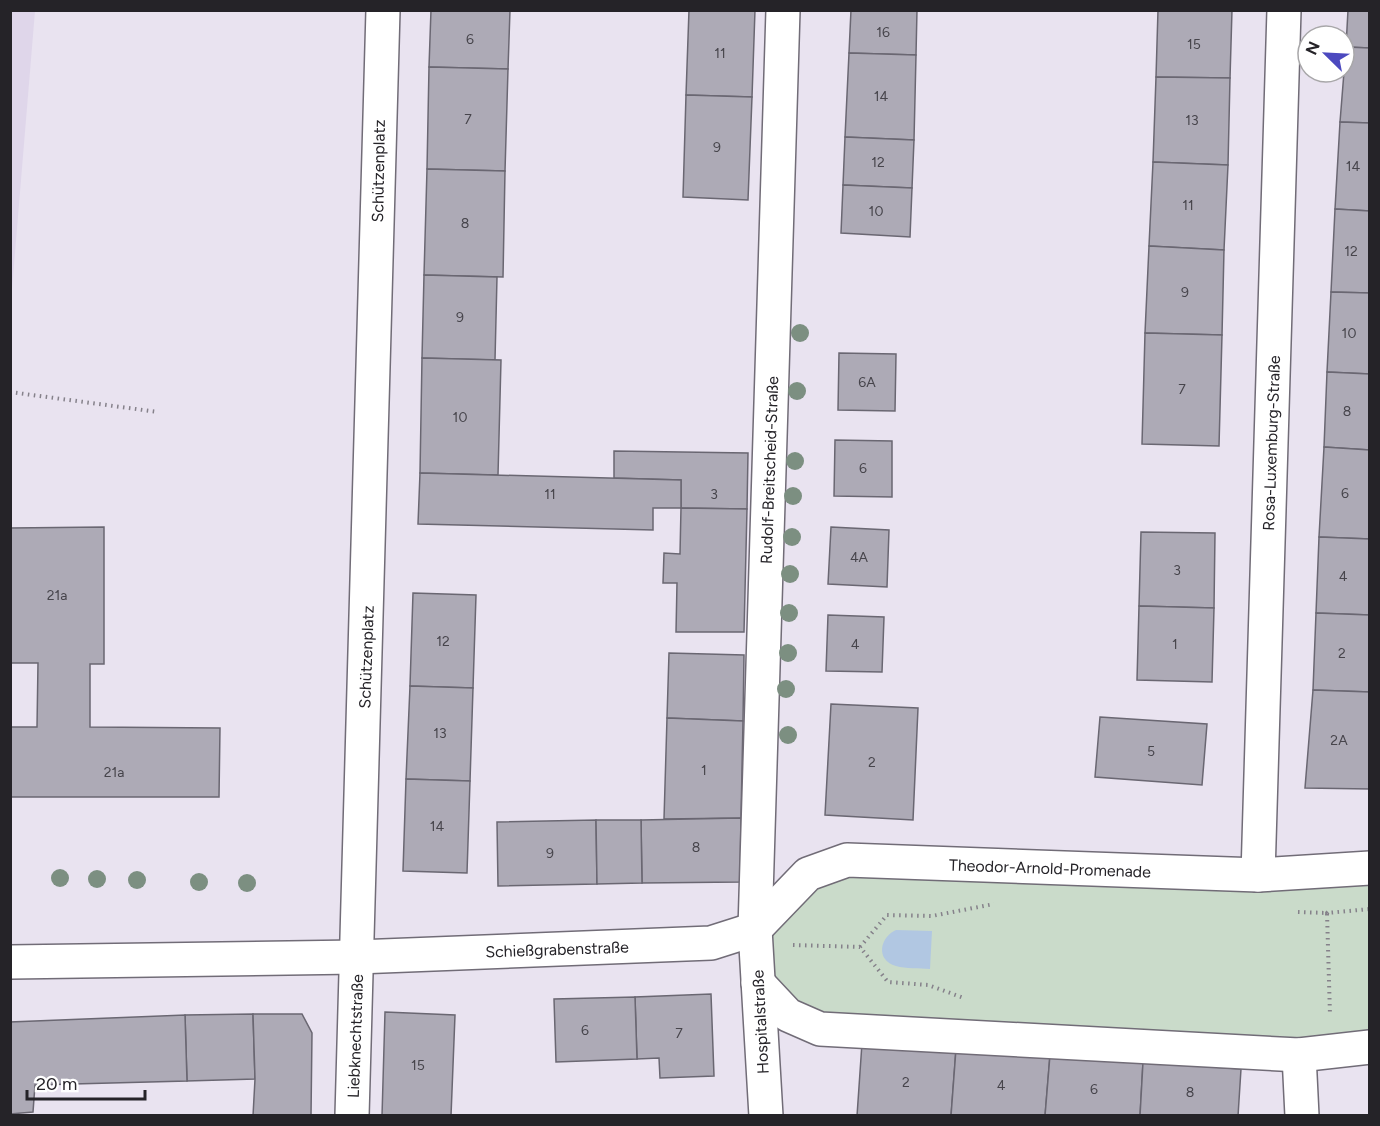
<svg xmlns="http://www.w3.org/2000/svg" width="1380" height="1126" font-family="Figtree,sans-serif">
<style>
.built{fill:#dfd6ea}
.green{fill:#cadbca}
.water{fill:#b1c7e2}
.building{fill:#adaab6;stroke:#6a6772;stroke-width:1.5}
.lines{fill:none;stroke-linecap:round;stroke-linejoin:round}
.street-casing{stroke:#716c77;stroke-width:36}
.path{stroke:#85818a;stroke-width:4;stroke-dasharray:1.5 4.5;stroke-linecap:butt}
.street{stroke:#fff;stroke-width:33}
.tree{fill:#7c8f81}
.labels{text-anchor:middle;stroke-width:6;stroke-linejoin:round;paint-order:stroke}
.number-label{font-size:14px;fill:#47454c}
.street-label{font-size:16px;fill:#252328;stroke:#fff}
</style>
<rect width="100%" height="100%" fill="#e9e3f0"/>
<polygon class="built" points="11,10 35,11 11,301 10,11"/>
<polygon class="green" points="849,871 1369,877 1369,1037 1292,1046 826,1020 793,1007 766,980 763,932 813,881"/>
<path class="water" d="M896 930 932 931 930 969C919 968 906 969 896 966 875 960 880 937 896 930Z"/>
<g class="building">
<polygon points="431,10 510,10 508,69 429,67"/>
<polygon points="689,10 755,10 752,97 686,95"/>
<polygon points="851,10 917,10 916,55 849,53"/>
<polygon points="1158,10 1232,10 1230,78 1156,77"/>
<polygon points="1348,10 1370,10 1370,48 1346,47"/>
<polygon points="1346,47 1370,48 1370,123 1340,122"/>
<polygon points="849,53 916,55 914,140 845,137"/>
<polygon points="429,67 508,69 505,171 427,169"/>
<polygon points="1156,77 1230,78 1228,165 1153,162"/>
<polygon points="686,95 752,97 748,200 683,197"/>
<polygon points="1340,122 1370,123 1370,211 1335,209"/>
<polygon points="845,137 914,140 912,188 843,185"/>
<polygon points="1153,162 1228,165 1224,250 1149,246"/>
<polygon points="427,169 505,171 503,277 424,275"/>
<polygon points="843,185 912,188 910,237 841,233"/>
<polygon points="1335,209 1370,211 1370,293 1331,292"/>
<polygon points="1149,246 1224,250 1222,335 1145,333"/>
<polygon points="424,275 497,277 495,360 422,358"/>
<polygon points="1331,292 1370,293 1370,374 1327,372"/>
<polygon points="1145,333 1222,335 1219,446 1142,444"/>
<polygon points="839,353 896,354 895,411 838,410"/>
<polygon points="422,358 501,360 498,475 420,473"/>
<polygon points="1327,372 1370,374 1370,450 1324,447"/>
<polygon points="835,440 892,441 892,497 834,496"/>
<polygon points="1324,447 1370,450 1370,539 1319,537"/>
<polygon points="614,451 748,453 747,509 681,508 681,480 614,478"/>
<polygon points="420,473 681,480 681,508 653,508 653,530 418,524"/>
<polygon points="681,508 747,509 744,632 676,632 677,583 663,583 664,553 680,554"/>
<polygon points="104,527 104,664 90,664 90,727 220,728 219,797 10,797 10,727 37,727 38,663 10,663 10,528"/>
<polygon points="831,527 889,530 887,587 828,584"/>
<polygon points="1141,532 1215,533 1214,608 1139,606"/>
<polygon points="1319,537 1370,539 1370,615 1316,613"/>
<polygon points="413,593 476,595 473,688 410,686"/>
<polygon points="1139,606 1214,608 1212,682 1137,680"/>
<polygon points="1316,613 1370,615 1370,692 1313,690"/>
<polygon points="828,615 884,617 882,672 826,671"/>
<polygon points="669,653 744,655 743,721 667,718"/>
<polygon points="410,686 473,688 470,781 406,779"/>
<polygon points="1313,690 1370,692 1370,789 1305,788"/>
<polygon points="831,704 918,708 913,820 825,815"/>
<polygon points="1100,717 1207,724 1202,785 1095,777"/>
<polygon points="667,718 743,721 741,818 664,819"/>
<polygon points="406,779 470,781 467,873 403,871"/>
<polygon points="741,818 740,882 642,883 641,820"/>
<polygon points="596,820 597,884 498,886 497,822"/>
<polygon points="596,820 641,820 642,883 597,884"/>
<polygon points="711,994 714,1076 660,1078 659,1058 637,1059 635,997"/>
<polygon points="635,997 637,1059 556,1062 554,999"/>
<polygon points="385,1012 455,1015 451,1116 382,1116"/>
<polygon points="253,1014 255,1079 187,1081 185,1015"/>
<polygon points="253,1014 302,1014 312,1033 311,1116 253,1116 255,1079"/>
<polygon points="185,1015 187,1081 35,1085 33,1112 10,1114 10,1022"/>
<polygon points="862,1043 956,1049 951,1116 857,1116"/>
<polygon points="956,1049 1050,1055 1045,1116 951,1116"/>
<polygon points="1050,1055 1143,1062 1140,1116 1045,1116"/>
<polygon points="1143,1062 1241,1069 1238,1116 1140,1116"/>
</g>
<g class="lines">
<g class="street-casing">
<g id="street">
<polyline points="1258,875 1284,10"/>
<polyline points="10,962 357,957 711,943 755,929 808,874 847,860 1258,875 1370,868"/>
<polyline points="758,983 788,1015 820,1029 1299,1055 1370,1047"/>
<polyline points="1299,1055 1302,1116"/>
<polyline points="352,1116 383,10"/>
<polyline points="766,1116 755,929 783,10"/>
</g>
</g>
<g class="path">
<polyline points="10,392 158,412"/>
<polyline points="1298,912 1327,913 1330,1015"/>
<polyline points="1328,912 1327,913 1370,909"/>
<polyline points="793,945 860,947 888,982 928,985 964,998"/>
<polyline points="860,947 887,915 932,916 994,904"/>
</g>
<use href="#street" class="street"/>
</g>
<g class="tree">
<circle cx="800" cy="333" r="9"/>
<circle cx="797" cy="391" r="9"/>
<circle cx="795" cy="461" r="9"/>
<circle cx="793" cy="496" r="9"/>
<circle cx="792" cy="537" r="9"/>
<circle cx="790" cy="574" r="9"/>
<circle cx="789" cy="613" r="9"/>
<circle cx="788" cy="653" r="9"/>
<circle cx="786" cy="689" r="9"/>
<circle cx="788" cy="735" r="9"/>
<circle cx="60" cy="878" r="9"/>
<circle cx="97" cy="879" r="9"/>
<circle cx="137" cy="880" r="9"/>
<circle cx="199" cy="882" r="9"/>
<circle cx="247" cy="883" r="9"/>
</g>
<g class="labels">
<g class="number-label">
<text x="883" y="37">16</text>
<text x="470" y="44">6</text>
<text x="1194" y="49">15</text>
<text x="720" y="58">11</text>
<text x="881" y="101">14</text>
<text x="468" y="124">7</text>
<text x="1192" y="125">13</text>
<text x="717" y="152">9</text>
<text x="878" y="167">12</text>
<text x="1353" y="171">14</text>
<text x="1188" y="210">11</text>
<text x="876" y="216">10</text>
<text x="465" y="228">8</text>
<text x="1351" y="256">12</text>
<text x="1185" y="297">9</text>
<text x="460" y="322">9</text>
<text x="1349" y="338">10</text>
<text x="867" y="387">6A</text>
<text x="1182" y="394">7</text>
<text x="1347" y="416">8</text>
<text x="460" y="422">10</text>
<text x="863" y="473">6</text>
<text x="1345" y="498">6</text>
<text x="550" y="499">11</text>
<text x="714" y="499">3</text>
<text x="859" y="562">4A</text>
<text x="1177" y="575">3</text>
<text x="1343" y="581">4</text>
<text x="57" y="600">21a</text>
<text x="443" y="646">12</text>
<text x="855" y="649">4</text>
<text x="1175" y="649">1</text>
<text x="1342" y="658">2</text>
<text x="440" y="738">13</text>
<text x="1339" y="745">2A</text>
<text x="1151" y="756">5</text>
<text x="872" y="767">2</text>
<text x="704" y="775">1</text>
<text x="114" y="777">21a</text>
<text x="437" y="831">14</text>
<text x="696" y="852">8</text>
<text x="550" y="858">9</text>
<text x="585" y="1035">6</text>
<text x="679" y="1038">7</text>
<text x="418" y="1070">15</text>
<text x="906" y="1087">2</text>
<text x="1001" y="1090">4</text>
<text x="1094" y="1094">6</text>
<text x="1190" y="1097">8</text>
</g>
<g class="street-label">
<text transform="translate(378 171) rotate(-89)" y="6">Schützenplatz</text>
<text transform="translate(1271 443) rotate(-88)" y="6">Rosa-Luxemburg-Straße</text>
<text transform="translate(769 470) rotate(-88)" y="6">Rudolf-Breitscheid-Straße</text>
<text transform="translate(366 657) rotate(-88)" y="6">Schützenplatz</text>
<text transform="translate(1050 868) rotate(2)" y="6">Theodor-Arnold-Promenade</text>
<text transform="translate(557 949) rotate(-2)" y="6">Schießgrabenstraße</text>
<text transform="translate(760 1022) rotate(-93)" y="6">Hospitalstraße</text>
<text transform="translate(355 1036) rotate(-88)" y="6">Liebknechtstraße</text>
</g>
</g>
<rect width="1380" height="1126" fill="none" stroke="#252328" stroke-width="24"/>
<g transform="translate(1326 54) rotate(294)"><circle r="28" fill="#ffffff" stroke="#a8a7a9" stroke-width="1.5"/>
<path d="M0-4.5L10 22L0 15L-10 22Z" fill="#4c49bf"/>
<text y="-9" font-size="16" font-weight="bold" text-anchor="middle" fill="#252328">N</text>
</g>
<path d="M27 1090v9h118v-9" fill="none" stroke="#252328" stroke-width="3"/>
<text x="36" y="1090" font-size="18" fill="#252328" stroke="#ffffff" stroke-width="4.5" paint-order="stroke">20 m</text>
</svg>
